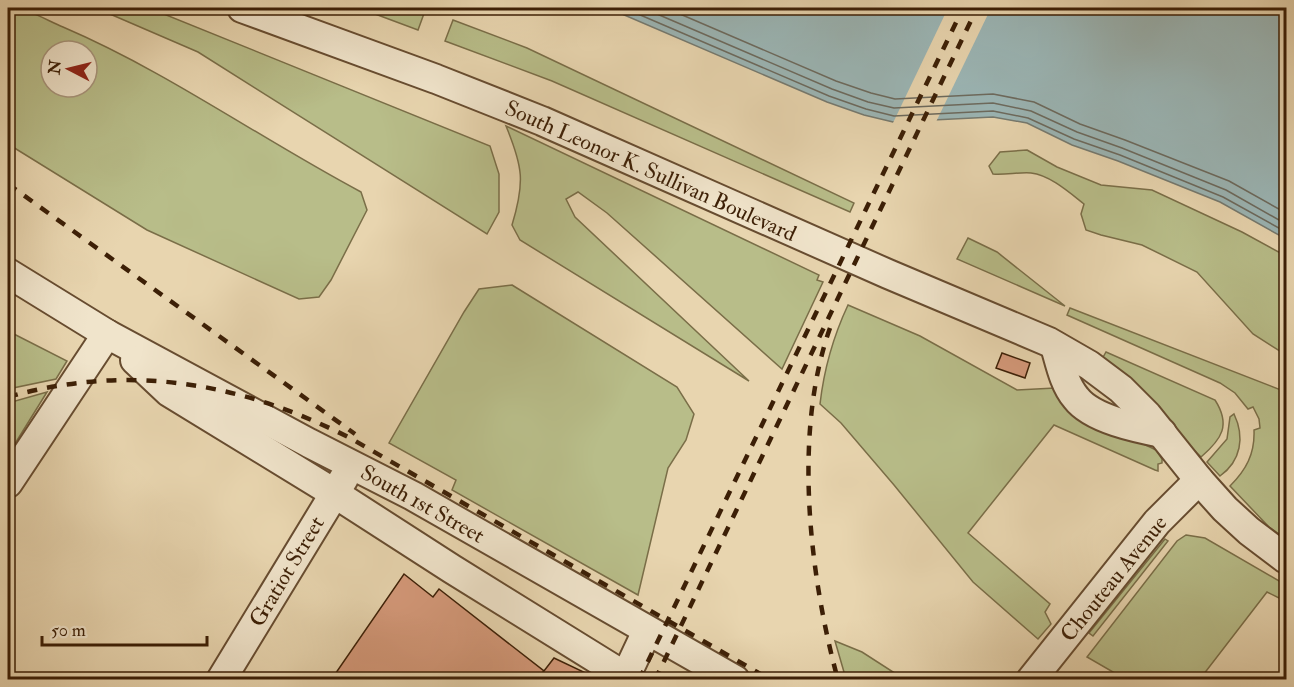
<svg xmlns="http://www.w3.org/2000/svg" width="1294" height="687" font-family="'IM FELL Double Pica',serif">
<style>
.green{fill:#b8bd89;stroke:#7a6e48;stroke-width:1.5;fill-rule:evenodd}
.water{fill:#9bb6b6;stroke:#757a70;stroke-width:1.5}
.pier{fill:#e8d5af}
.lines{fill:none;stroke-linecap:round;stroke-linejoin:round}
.shore{stroke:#6c6a5e;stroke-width:1.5}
.building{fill:#d5997a;stroke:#3c1f06;stroke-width:1.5}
.minor-casing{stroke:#674c30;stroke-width:32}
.minor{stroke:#f0e4cb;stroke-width:28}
.rail{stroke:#3c1f06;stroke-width:4.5;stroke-dasharray:10 10;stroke-linecap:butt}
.labels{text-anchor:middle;stroke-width:4.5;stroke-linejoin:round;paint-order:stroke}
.street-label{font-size:22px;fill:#3c1f06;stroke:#f0e4cb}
</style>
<rect width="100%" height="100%" fill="#e8d5af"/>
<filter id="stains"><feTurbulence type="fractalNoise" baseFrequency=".00333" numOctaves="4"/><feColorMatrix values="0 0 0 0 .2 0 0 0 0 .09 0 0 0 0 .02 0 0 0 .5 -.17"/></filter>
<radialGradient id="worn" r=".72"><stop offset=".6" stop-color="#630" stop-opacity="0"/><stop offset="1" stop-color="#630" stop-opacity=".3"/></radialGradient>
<g class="green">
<path d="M8 8C26 7 46 20 63 27 168 72 261 139 361 192L367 210 331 280 319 297 299 299 147 230 8 144ZM51 51H87V87H51Z"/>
<polygon points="96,8 149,8 490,146 499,174 499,212 487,234 198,52"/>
<polygon points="359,8 426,8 418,30"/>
<polygon points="453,20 527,48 854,203 850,212 552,81 445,41"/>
<path d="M506 126 819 275 817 280 823 282 782 369 607 213 578 192 566 199 575 217 749 381 520 240 512 225C525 182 523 167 506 126Z"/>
<path d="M1027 150 1057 167 1101 185 1152 190 1242 232 1286 256V355L1253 334 1197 272 1142 245 1101 235 1086 230 1081 214 1084 204C1070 193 1050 175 1031 173 1020 172 1005 175 993 174L989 166 1000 152Z"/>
<polygon points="968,238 997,252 1065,306 957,259"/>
<polygon points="512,285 677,387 694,414 686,440 668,468 638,595 452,490 456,480 389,443 464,312 479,289"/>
<path d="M848 305 920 336 1017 390 1055 388 1119 432 1156 450 1162 459V463L1158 464V471L1155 470 1054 425 968 533 1050 604 1045 612 1051 624 1038 639 973 582 894 485 841 423 820 404C824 369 833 337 848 305Z"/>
<path d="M1070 308 1286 392V539L1269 527 1230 486C1246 470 1255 454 1254 430L1260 428 1259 419 1253 407 1248 409 1235 393 1220 383 1067 315Z"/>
<polygon points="8,331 67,361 56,379 8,389"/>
<path d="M1106 352 1215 400C1231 425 1222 439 1201 457L1102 359Z"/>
<polygon points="47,392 8,455 8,403"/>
<path d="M1234 414C1245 437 1241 461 1220 476L1207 462 1227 439 1230 417Z"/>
<polygon points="1186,535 1205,538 1286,585 1279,598 1267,592 1200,679 1125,679 1087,657 1177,541"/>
<polygon points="1165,539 1168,541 1093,636 1089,633"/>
<polygon points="835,641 862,652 904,679 846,679"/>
</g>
<polygon class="water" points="608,8 1286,8 1286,239 1220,202 1118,161 1072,145 1027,123 993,117 893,122 864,115 827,102"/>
<polygon class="pier" points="948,8 991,8 936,122 892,125"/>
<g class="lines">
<g class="shore">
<polyline points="624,8 829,96 866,109 894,116 993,111 1028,118 1074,139 1120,155 1223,197 1286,232"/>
<polyline points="643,8 832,89 868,102 894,108 993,103 1031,111 1077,132 1122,148 1226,190 1286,224"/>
<polyline points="666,8 836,81 871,93 895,99 993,94 1034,102 1080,124 1125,140 1229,181 1286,213"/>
</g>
</g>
<g class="building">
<polygon points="1002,353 1030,363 1025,378 996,368"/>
<polygon points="404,574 433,597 439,589 544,671 537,680 331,680"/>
<polygon points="554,658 590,675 595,680 537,680"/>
</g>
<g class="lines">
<g class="minor-casing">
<g id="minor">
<polyline points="242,8 436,79 542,121 888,274 1049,342 1089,365 1121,389 1147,415 1199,480 1225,509 1249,531 1286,559"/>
<polyline points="8,273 107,334 309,443 413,496 735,680"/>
<path d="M1055 346C1060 363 1064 384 1076 398 1092 419 1137 428 1162 433"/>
<polyline points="135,360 169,392 334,493 452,569 631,680"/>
<polyline points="8,483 107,334"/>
<polyline points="221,680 344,478"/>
<polyline points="624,680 647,631"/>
<polyline points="1031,680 1157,522 1199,480"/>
</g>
</g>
<use href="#minor" class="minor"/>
<g class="rail">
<polyline points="8,184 355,434"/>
<path d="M830 328C793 432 809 574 838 680"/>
<path d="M8 397C129 363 240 382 350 438L771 680"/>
<polyline points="639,680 963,8"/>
<polyline points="655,680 977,8"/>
</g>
</g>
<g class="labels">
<g class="street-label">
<text transform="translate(651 170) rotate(24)" y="8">South Leonor K. Sullivan Boulevard</text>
<text transform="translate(423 503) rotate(29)" y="8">South 1st Street</text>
<text transform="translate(286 571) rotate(-59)" y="8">Gratiot Street</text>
<text transform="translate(1113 578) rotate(-51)" y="8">Chouteau Avenue</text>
</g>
</g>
<rect width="1294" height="687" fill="none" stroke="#e8d5af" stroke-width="30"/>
<rect x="9" y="9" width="1276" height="669" fill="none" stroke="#3c1f06" stroke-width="3"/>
<rect x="15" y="15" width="1264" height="657" fill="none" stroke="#3c1f06" stroke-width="1.5"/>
<g transform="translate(69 69) rotate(277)"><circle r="28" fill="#f0e4cb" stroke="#a8957c" stroke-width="1.5"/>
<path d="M0-4.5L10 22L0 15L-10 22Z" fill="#8f2418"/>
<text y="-9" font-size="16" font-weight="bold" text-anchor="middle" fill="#3c1f06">N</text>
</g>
<path d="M42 636v9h165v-9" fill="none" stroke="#3c1f06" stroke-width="3"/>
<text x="51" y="636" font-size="18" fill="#3c1f06" stroke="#f0e4cb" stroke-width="4.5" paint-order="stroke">50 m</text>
<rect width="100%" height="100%" filter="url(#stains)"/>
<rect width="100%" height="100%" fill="url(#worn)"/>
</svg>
